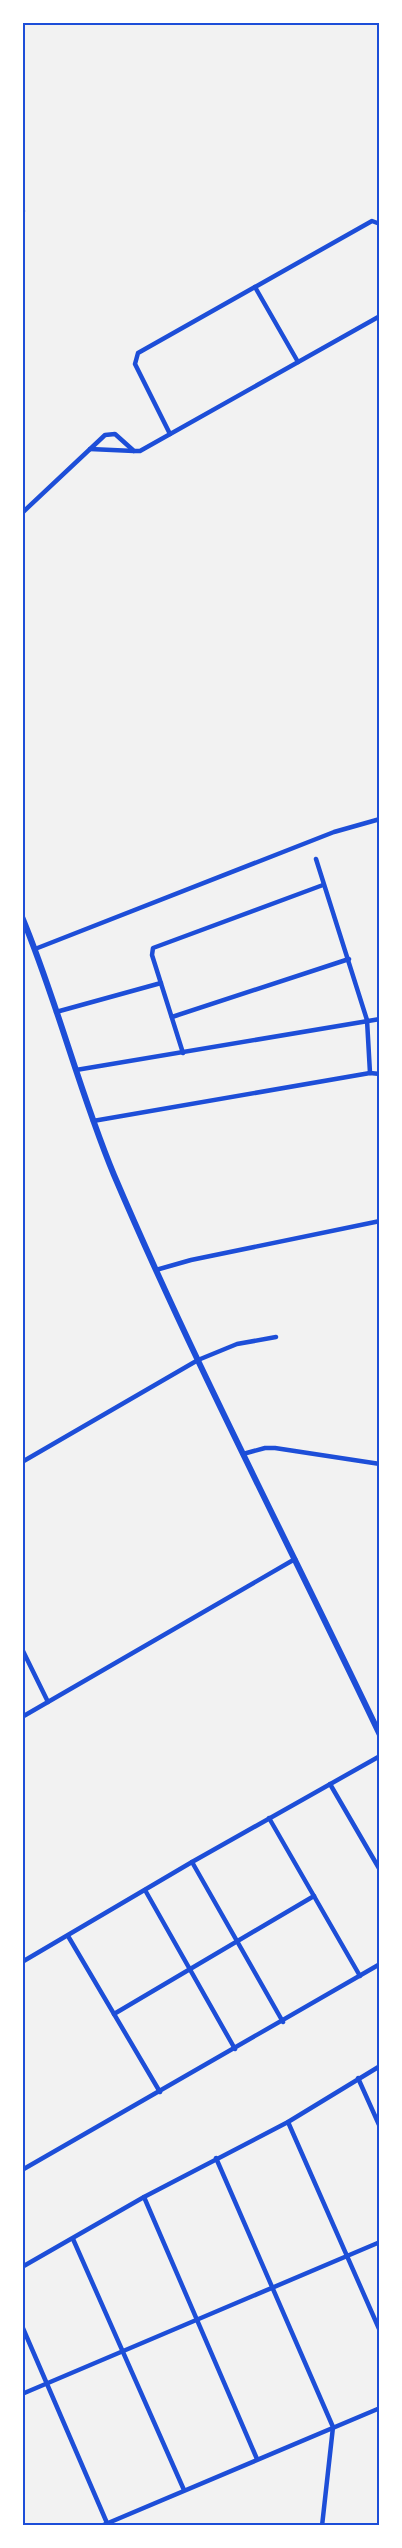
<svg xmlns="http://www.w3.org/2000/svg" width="402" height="2548" font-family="Barlow,sans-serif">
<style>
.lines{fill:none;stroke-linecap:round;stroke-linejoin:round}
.minor{stroke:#1d4ed8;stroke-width:4.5}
.secondary{stroke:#1d4ed8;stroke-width:6}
.neatline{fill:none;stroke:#1d4ed8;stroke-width:2}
</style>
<rect width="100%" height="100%" fill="#f2f2f2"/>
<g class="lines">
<g class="minor">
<polyline points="22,211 23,211"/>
<polyline points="255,287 298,362"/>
<polyline points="170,434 135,364 138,353 372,221 380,224"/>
<polyline points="90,449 134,451"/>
<polyline points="22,513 105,435 115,434 134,451 140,451 380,316"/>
<polyline points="316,859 367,1020 370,1073"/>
<polyline points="35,949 334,832 380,819"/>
<polyline points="56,1012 161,983"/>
<polyline points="172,1017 349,959"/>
<polyline points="183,1053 152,955 153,948 323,885"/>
<polyline points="76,1070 380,1019"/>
<polyline points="93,1121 370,1073 380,1074"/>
<polyline points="156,1270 191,1260 380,1221"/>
<polyline points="243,1454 265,1448 275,1448 380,1464"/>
<polyline points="22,1462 198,1360 237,1344 276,1337"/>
<polyline points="22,1649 48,1702"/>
<polyline points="22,1717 295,1559"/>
<polyline points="330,1784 380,1870"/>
<polyline points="269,1818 360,1976"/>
<polyline points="192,1862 283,2022"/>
<polyline points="145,1890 235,2049"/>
<polyline points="68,1936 160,2092"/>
<polyline points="22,1962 192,1862 380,1756"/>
<polyline points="114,2014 314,1896"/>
<polyline points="358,2078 380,2127"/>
<polyline points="288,2122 380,2331"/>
<polyline points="216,2158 333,2427 322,2526"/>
<polyline points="22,2170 380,1964"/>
<polyline points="144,2197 257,2459"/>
<polyline points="73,2239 184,2490"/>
<polyline points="22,2267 144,2197 288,2122 380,2066"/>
<polyline points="22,2326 107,2523"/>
<polyline points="22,2394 380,2242"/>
<polyline points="101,2526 380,2408"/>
</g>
<path class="secondary" d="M22 917C57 1001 79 1091 114 1175 195 1365 291 1548 380 1735"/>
</g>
<rect width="402" height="2548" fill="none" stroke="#ffffff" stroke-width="48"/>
<rect x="24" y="24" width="354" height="2500" class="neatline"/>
</svg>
